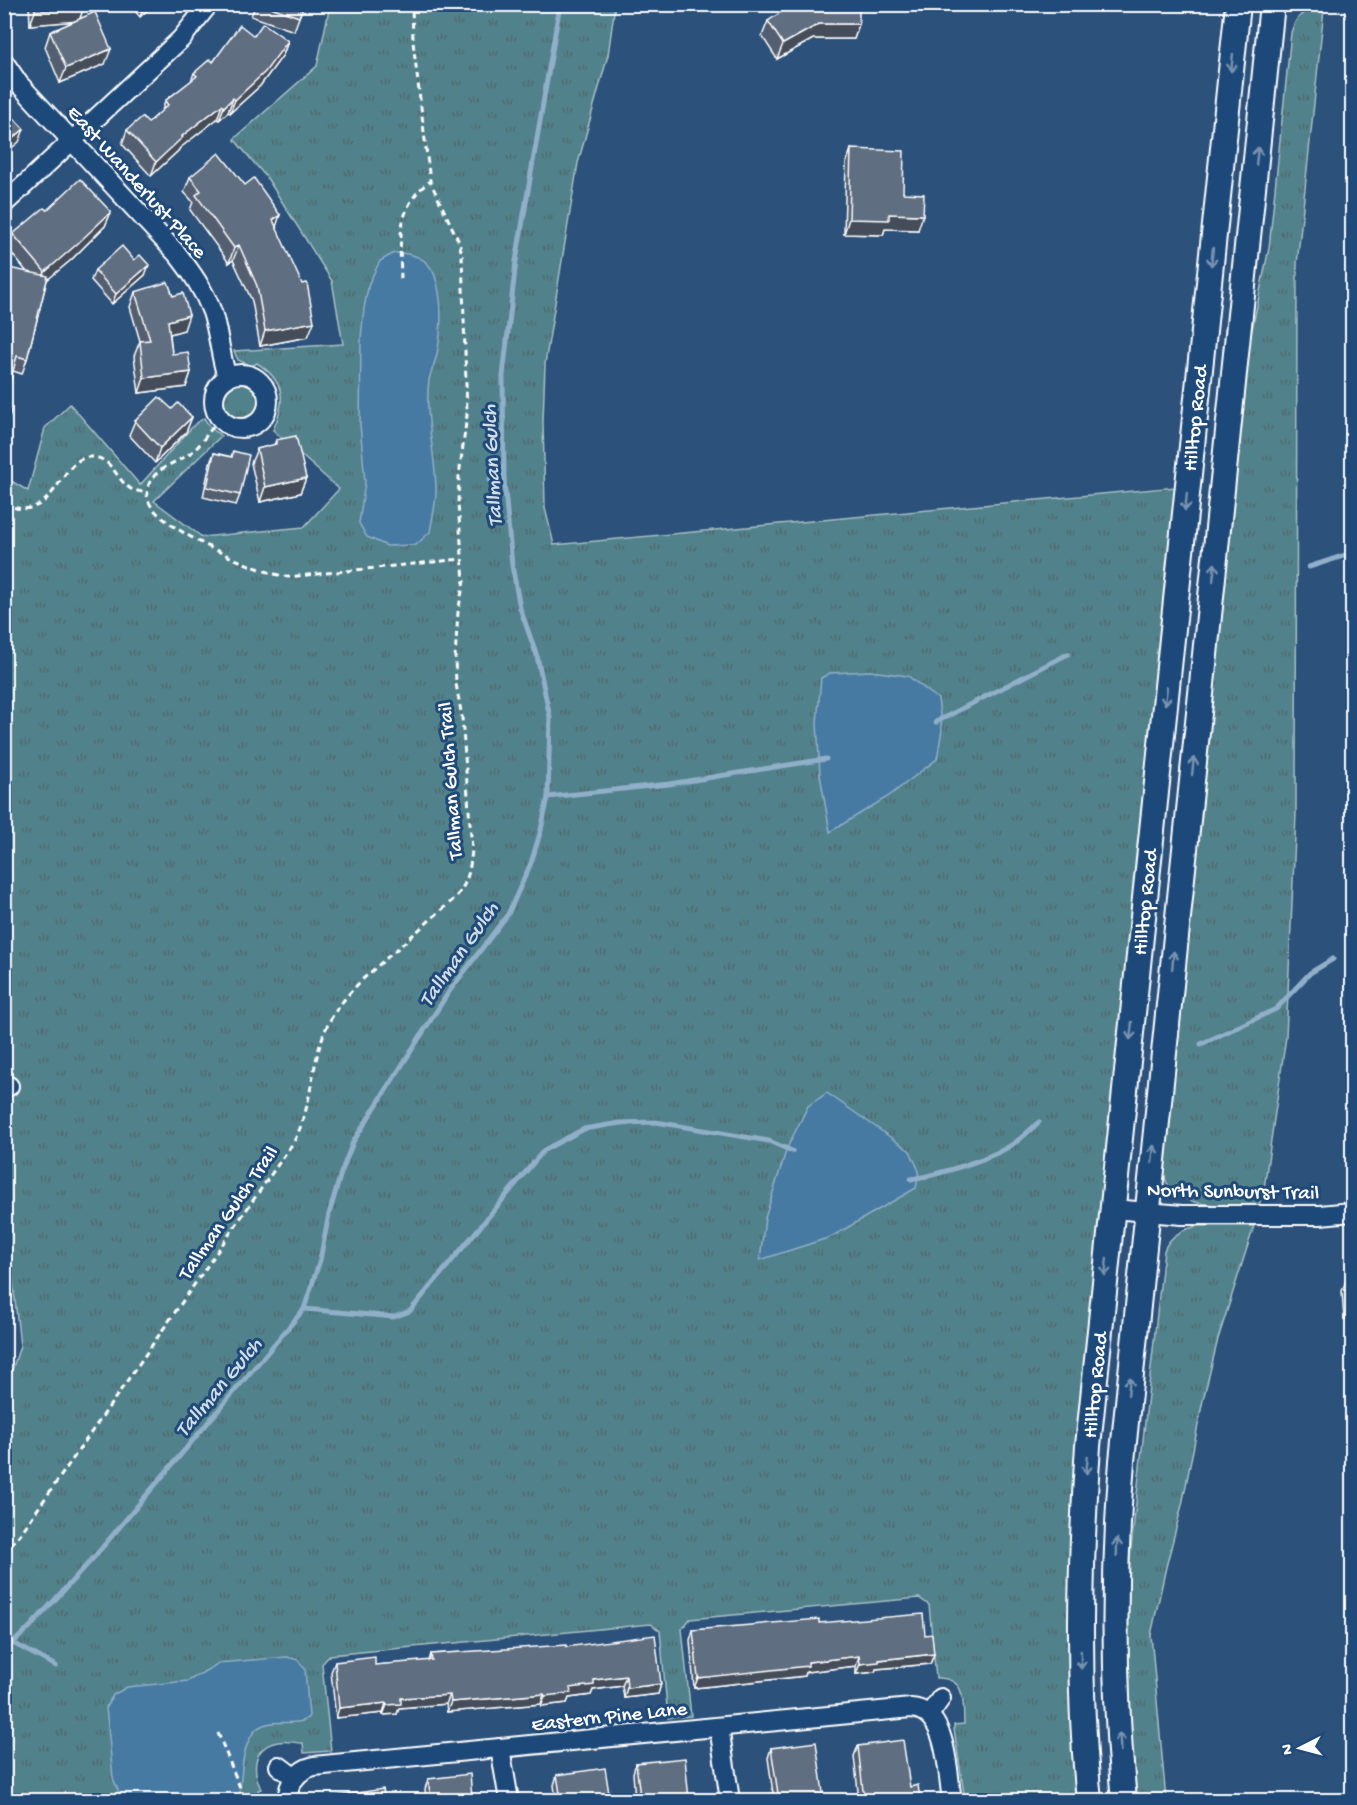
<svg xmlns="http://www.w3.org/2000/svg" width="1357" height="1805" font-family="'Gochi Hand',sans-serif">
<style>
.grass{fill:url(#grass-tufts);stroke:#a8c0c5;stroke-width:1.5}
.water{fill:#467aa3;stroke:#90afc8;stroke-width:1.5}
.lines{fill:none;stroke-linecap:round;stroke-linejoin:round}
.stream{stroke:#90afc8;stroke-width:5}
.minor-casing{stroke:#fff;stroke-width:22}
.secondary-casing{stroke:#fff;stroke-width:28}
.path{stroke:#fff;stroke-width:3;stroke-dasharray:6 4.5;stroke-linecap:butt}
.minor{stroke:#1f4a7a;stroke-width:18}
.secondary{stroke:#1f4a7a;stroke-width:24}
.wall{fill:#535f6f;stroke:#fff;stroke-width:1.5}
.shaded-wall{fill:#444d5a;stroke:#fff;stroke-width:1.5}
.building{fill:#616e81;stroke:#fff;stroke-width:1.5}
.oneway{stroke:#7992af}
.labels{text-anchor:middle;stroke-width:6;stroke-linejoin:round;paint-order:stroke}
.street-label{font-size:21px;fill:#fff;stroke:#1f4a7a}
.water-label{font-size:22px;font-style:italic;fill:#d1dee8;stroke:#1f4a7a}
</style>
<defs>
<pattern id="grass-tufts" width="24" height="20" patternUnits="userSpaceOnUse" patternTransform="scale(1.5)"><rect width="24" height="20" fill="#51818b"/><path d="M3 7l-1-3M5 7V3M7 7l1-3M15 17l-1-3M17 17v-4M19 17l1-3" fill="none" stroke="#4f696f"/></pattern>
</defs>
<rect width="100%" height="100%" fill="#2c517b"/>
<filter id="ink" filterUnits="userSpaceOnUse"><feTurbulence type="fractalNoise" baseFrequency=".0167" numOctaves="2"/><feDisplacementMap in="SourceGraphic" scale="12" xChannelSelector="R" yChannelSelector="G"/><feConvolveMatrix kernelMatrix="1 2 1 2 8 2 1 2 1" color-interpolation-filters="sRGB"/></filter>
<g filter="url(#ink)">
<g class="grass">
<path d="M330 5H615L608 55 578 163 545 364 543 421 545 508 554 545 1176 487 1074 1472 1070 1572V1659L1078 1800H965L954 1729V1725L964 1724C963 1702 967 1677 936 1678L929 1605 919 1598 690 1619 682 1629 691 1716 668 1718 660 1631 651 1624 330 1655 322 1664 331 1751 304 1753 303 1743C294 1743 286 1740 278 1742 252 1747 252 1770 261 1789L258 1790 259 1798 273 1795 274 1800H5L4 1395 20 1346 4 1199 5 477 28 491 45 428 70 404 140 485 194 425 204 418 210 427 221 436 154 501 202 537 304 527 339 489 273 430C286 401 286 382 257 363L252 366 238 360 234 351 343 344 332 281 267 178 234 139 317 66Z"/>
<path d="M1315 7 1324 9 1297 264 1296 814 1286 1037 1264 1188 1259 1205C1235 1205 1182 1210 1168 1185 1165 1180 1164 1173 1162 1167L1248 349 1269 248 1291 33C1295 19 1300 13 1315 7Z"/>
<circle cx="241" cy="401" r="20"/>
<path d="M1200 1226H1254L1218 1339 1203 1400 1182 1505 1166 1567 1151 1635 1166 1800H1136L1131 1741 1127 1670V1584L1164 1251C1169 1236 1184 1228 1200 1226Z"/>
</g>
<g class="water">
<path d="M394 253C412 253 428 257 435 276 443 299 442 330 437 354 435 363 431 371 429 380 424 417 436 454 436 491 436 504 432 519 430 532L416 545 387 546 367 537 359 523 365 482 360 424 361 338 364 308 369 283 380 261Z"/>
<polygon points="870,671 908,676 938,699 942,730 937,759 889,796 830,832 820,775 817,723 821,678 830,673"/>
<polygon points="827,1093 910,1151 919,1171 916,1188 831,1237 760,1260 765,1218 787,1148 808,1106"/>
<path d="M287 1657 298 1660 305 1669 309 1716C300 1730 267 1714 254 1732 240 1750 242 1779 239 1800H122L113 1778 106 1707 113 1695 127 1687 188 1681 219 1663Z"/>
</g>
<g class="lines">
<g class="stream">
<polyline points="490,480 504,480"/>
<polyline points="1309,567 1352,553"/>
<polyline points="936,722 1068,654"/>
<polyline points="548,797 669,784 826,759"/>
<polyline points="1201,1044 1276,1009 1310,973 1333,959"/>
<path d="M911 1179C935 1176 989 1159 1010 1146 1020 1140 1030 1130 1039 1122"/>
<polyline points="304,1309 394,1317 410,1311 544,1150 584,1129 620,1123 656,1122 769,1141 792,1151"/>
<polyline points="13,1643 56,1666"/>
<polyline points="4,1651 29,1628 95,1556 304,1309 320,1260 329,1214 341,1173 353,1142 448,993 508,914 531,863 541,830 548,797 550,717 537,656 520,608 512,565 504,480 503,376 516,261 560,4"/>
</g>
<g class="minor-casing">
<g id="minor">
<path d="M4 62 19 84 178 255C192 273 204 290 212 312 219 333 220 356 227 377"/>
<polyline points="4,204 181,39 209,4"/>
<circle cx="241" cy="401" r="27"/>
<polyline points="4,1086 9,1086"/>
<polyline points="1113,1209 1182,1215 1320,1215 1352,1212"/>
<polyline points="929,1715 941,1698"/>
<polyline points="719,1727 730,1800"/>
<polyline points="500,1748 509,1800"/>
<polyline points="279,1766 295,1778"/>
<path d="M288 1800C287 1783 298 1770 314 1766L911 1708C948 1710 947 1772 952 1800"/>
</g>
</g>
<g class="secondary-casing">
<g id="secondary">
<path d="M1089 1800C1077 1683 1080 1564 1088 1446L1238 4"/>
<path d="M1124 1800C1113 1687 1113 1574 1122 1461L1272 4"/>
</g>
</g>
<g class="path">
<path d="M401 279C400 240 396 206 430 181"/>
<path d="M213 427C206 435 200 446 192 452 178 463 157 466 149 484 147 490 146 496 149 502 160 529 259 573 288 577L462 559"/>
<path d="M4 504C57 527 57 458 90 457 113 456 116 482 133 490 137 491 143 492 147 493"/>
<path d="M4 1553 21 1533 293 1143C313 1107 310 1067 325 1031 333 1011 349 993 364 978L455 898C468 883 470 870 472 850L462 717 456 684 455 657 458 612 464 581 458 504 459 476 467 415 462 255 459 242 430 181 413 42 412 4"/>
<polyline points="218,1733 245,1800"/>
</g>
<use href="#minor" class="minor"/>
<use href="#secondary" class="secondary"/>
</g>
<g class="wall">
<polygon points="29,4 84,4 80,19 105,64 60,83 45,47 50,32 76,21 30,25"/>
<polygon points="129,4 154,4 140,17"/>
<polygon points="256,4 304,4 294,31 251,16"/>
<polygon points="768,21 859,24 854,39 813,39 777,59 762,36"/>
<polygon points="254,36 288,41 283,55 260,86 230,113 228,112 219,120 217,119 180,148 178,151 151,176 122,144 127,130 148,123 162,111 165,101 191,81 194,73"/>
<polygon points="851,149 903,193 918,230 885,229 883,235 844,234 846,164"/>
<polygon points="190,177 276,226 308,337 260,346 252,301 233,260 229,263 190,210 193,202 184,192"/>
<polygon points="47,210 111,212 105,226 71,260 47,280 27,359 22,374 13,371 27,272 8,249 13,234"/>
<polygon points="95,270 145,275 112,304 91,280"/>
<polygon points="135,292 184,330 170,334 172,354 191,372 186,387 139,393 134,356 140,341 130,307"/>
<polygon points="192,417 186,432 155,463 129,435 135,421"/>
<polygon points="276,440 306,478 300,493 260,502 251,463 257,449 274,445"/>
<polygon points="233,451 240,495 236,505 203,497 210,463 214,453 231,457"/>
<polygon points="1348,1276 1353,1276 1353,1319 1344,1319 1342,1291"/>
<polygon points="819,1623 925,1635 934,1654 930,1664 876,1669 875,1672 856,1674 856,1666 806,1672 805,1676 694,1688 690,1640 693,1630"/>
<polygon points="566,1647 661,1684 658,1694 624,1698 622,1686 593,1690 591,1695 569,1698 567,1703 541,1706 541,1704 447,1712 446,1704 399,1708 397,1714 383,1715 383,1713 336,1718 331,1672 335,1662 375,1665 429,1661 431,1654"/>
<polygon points="858,1746 910,1787 920,1800 859,1800 854,1756"/>
<polygon points="771,1748 824,1800 774,1800 768,1758"/>
<polygon points="636,1763 689,1800 635,1800 633,1773"/>
<polygon points="557,1775 610,1800 556,1800 554,1785"/>
<polygon points="428,1779 471,1800 426,1800 425,1789"/>
</g>
<g class="shaded-wall">
<polygon points="145,4 154,4 140,17"/>
<polygon points="84,7 79,21 30,25 35,11"/>
<polygon points="819,24 859,24 854,39 813,39 777,59 783,44"/>
<polygon points="288,41 283,55 260,86 230,113 235,100"/>
<polygon points="111,49 105,64 60,83 66,68"/>
<polygon points="233,98 228,112 219,120 224,107"/>
<polygon points="222,105 217,119 180,148 178,151 151,176 156,162 182,136"/>
<polygon points="24,129 19,142 4,154 4,146"/>
<polygon points="111,212 105,226 71,260 40,286 45,272"/>
<polygon points="889,214 923,215 918,230 885,229 883,235 844,234 849,219"/>
<polygon points="280,215 275,230 273,220"/>
<polygon points="239,245 233,260 229,263 234,248"/>
<polygon points="149,265 145,275 112,304 116,294"/>
<polygon points="189,315 184,330 163,336 168,321"/>
<polygon points="314,322 308,337 260,346 265,331"/>
<polygon points="191,372 186,387 139,393 144,378"/>
<polygon points="192,417 186,432 155,463 160,448"/>
<polygon points="306,478 300,493 260,502 265,487"/>
<polygon points="1353,1304 1353,1319 1344,1319 1350,1305"/>
<polygon points="934,1654 930,1664 876,1669 875,1672 856,1674 860,1664 879,1660"/>
<polygon points="859,1656 856,1666 806,1672 805,1676 694,1688 698,1678 808,1662"/>
<polygon points="626,1676 622,1686 593,1690 591,1695 569,1698 567,1703 541,1706 545,1696 594,1680"/>
<polygon points="661,1684 658,1694 624,1698 627,1688"/>
<polygon points="544,1694 541,1704 447,1712 451,1702"/>
<polygon points="450,1695 446,1704 399,1708 397,1714 383,1715 387,1705 401,1698"/>
<polygon points="386,1703 383,1713 336,1718 339,1708"/>
<polygon points="654,1795 652,1800 638,1800 640,1797"/>
</g>
<g class="building">
<polygon points="35,4 84,4 84,7 35,11"/>
<polygon points="262,4 304,4 299,17"/>
<polygon points="795,4 859,4 859,24 819,24 783,44 768,21 789,7 794,7"/>
<polygon points="95,12 111,49 66,68 50,32"/>
<polygon points="263,23 288,41 265,72 235,100 233,98 224,107 222,105 182,136 183,137 156,162 127,130 142,117 148,123 168,105 165,101 197,76 194,73 210,59 213,62 240,25 254,36"/>
<polygon points="4,107 24,129 4,146"/>
<polygon points="851,149 904,151 903,193 924,194 923,215 889,214 889,220 849,219"/>
<polygon points="219,153 245,185 254,178 280,215 273,220 302,284 307,283 314,322 265,331 257,286 239,245 234,248 196,195 201,191 190,177"/>
<polygon points="80,179 111,212 76,245 45,272 13,234 44,208 47,210"/>
<polygon points="122,246 134,260 140,255 149,265 116,294 95,270"/>
<polygon points="4,267 48,276 27,359 17,356 4,405"/>
<polygon points="168,282 173,296 183,293 189,315 168,321 172,354 188,352 191,372 144,378 140,341 150,340 135,292"/>
<polygon points="159,397 172,409 178,403 192,417 160,448 135,421"/>
<polygon points="4,409 11,411 4,433"/>
<polygon points="296,436 306,478 265,487 257,449 276,444 276,440"/>
<polygon points="233,451 249,455 240,495 207,487 214,453 232,457"/>
<polygon points="1348,1276 1353,1276 1353,1304 1350,1305"/>
<polygon points="923,1614 925,1635 932,1634 934,1654 879,1660 879,1662 860,1664 859,1656 808,1662 808,1666 698,1678 693,1630 819,1619 819,1623"/>
<polygon points="655,1635 661,1684 627,1688 626,1676 594,1680 594,1685 570,1688 571,1693 545,1696 544,1694 451,1702 450,1695 401,1698 401,1704 387,1705 386,1703 339,1708 335,1662 375,1657 375,1665 432,1660 431,1654 566,1645 566,1647"/>
<polygon points="903,1740 910,1787 918,1785 920,1800 864,1800 858,1746"/>
<polygon points="816,1742 824,1800 779,1800 771,1748"/>
<polygon points="685,1758 689,1800 655,1800 654,1795 640,1797 636,1763"/>
<polygon points="605,1768 610,1800 561,1800 557,1775"/>
<polygon points="470,1774 472,1798 465,1799 465,1800 431,1800 428,1779"/>
<polygon points="383,1789 385,1800 331,1800 330,1797"/>
</g>
<defs><path id="oneway-shaft" d="M-6 0H5M1.5-3L5.5 0L1.5 3" fill="none" stroke-width="1.6" stroke-linecap="round" stroke-linejoin="round" transform="scale(1.5)"/></defs>
<g class="oneway">
<use href="#oneway-shaft" transform="translate(1232 63) rotate(96)"/>
<use href="#oneway-shaft" transform="translate(1257 156) rotate(-84)"/>
<use href="#oneway-shaft" transform="translate(1212 257) rotate(96)"/>
<use href="#oneway-shaft" transform="translate(1186 502) rotate(96)"/>
<use href="#oneway-shaft" transform="translate(1214 572) rotate(-84)"/>
<use href="#oneway-shaft" transform="translate(1166 696) rotate(96)"/>
<use href="#oneway-shaft" transform="translate(1193 766) rotate(-84)"/>
<use href="#oneway-shaft" transform="translate(1173 960) rotate(-84)"/>
<use href="#oneway-shaft" transform="translate(1131 1031) rotate(96)"/>
<use href="#oneway-shaft" transform="translate(1153 1154) rotate(-84)"/>
<use href="#oneway-shaft" transform="translate(1106 1267) rotate(96)"/>
<use href="#oneway-shaft" transform="translate(1129 1386) rotate(-84)"/>
<use href="#oneway-shaft" transform="translate(1087 1465) rotate(94)"/>
<use href="#oneway-shaft" transform="translate(1117 1547) rotate(-88)"/>
<use href="#oneway-shaft" transform="translate(1081 1660) rotate(89)"/>
<use href="#oneway-shaft" transform="translate(1120 1742) rotate(-93)"/>
</g>
</g>
<g class="labels">
<g class="street-label">
<text transform="translate(138 181) rotate(48)" y="7">East Wanderlust Place</text>
<text transform="translate(1194 418) rotate(-84)" y="7">Hilltop Road</text>
<text transform="translate(449 781) rotate(-94)" y="7">Tallman Gulch Trail</text>
<text transform="translate(1144 902) rotate(-84)" y="7">Hilltop Road</text>
<text transform="translate(1233 1190) rotate(1)" y="7">North Sunburst Trail</text>
<text transform="translate(227 1212) rotate(-55)" y="7">Tallman Gulch Trail</text>
<text transform="translate(1094 1385) rotate(-84)" y="7">Hilltop Road</text>
<text transform="translate(609 1715) rotate(-6)" y="7">Eastern Pine Lane</text>
</g>
<g class="water-label">
<text transform="translate(490 466) rotate(-93)" y="8">Tallman Gulch</text>
<text transform="translate(457 953) rotate(-55)" y="8">Tallman Gulch</text>
<text transform="translate(217 1386) rotate(-50)" y="8">Tallman Gulch</text>
</g>
</g>
<rect width="1357" height="1805" fill="none" stroke="#1f4a7a" stroke-width="24"/>
<rect x="12" y="12" width="1333" height="1781" fill="none" stroke="#fff" stroke-width="2" filter="url(#ink)"/>
<g transform="translate(1300 1748) rotate(264)" stroke="#1f4a7a" stroke-width="4.5" paint-order="stroke">
<path d="M0-4.5L10 22L0 15L-10 22Z" fill="#ffffff"/>
<text y="-9" font-size="16" font-weight="bold" text-anchor="middle" fill="#ffffff">N</text>
</g>
</svg>
